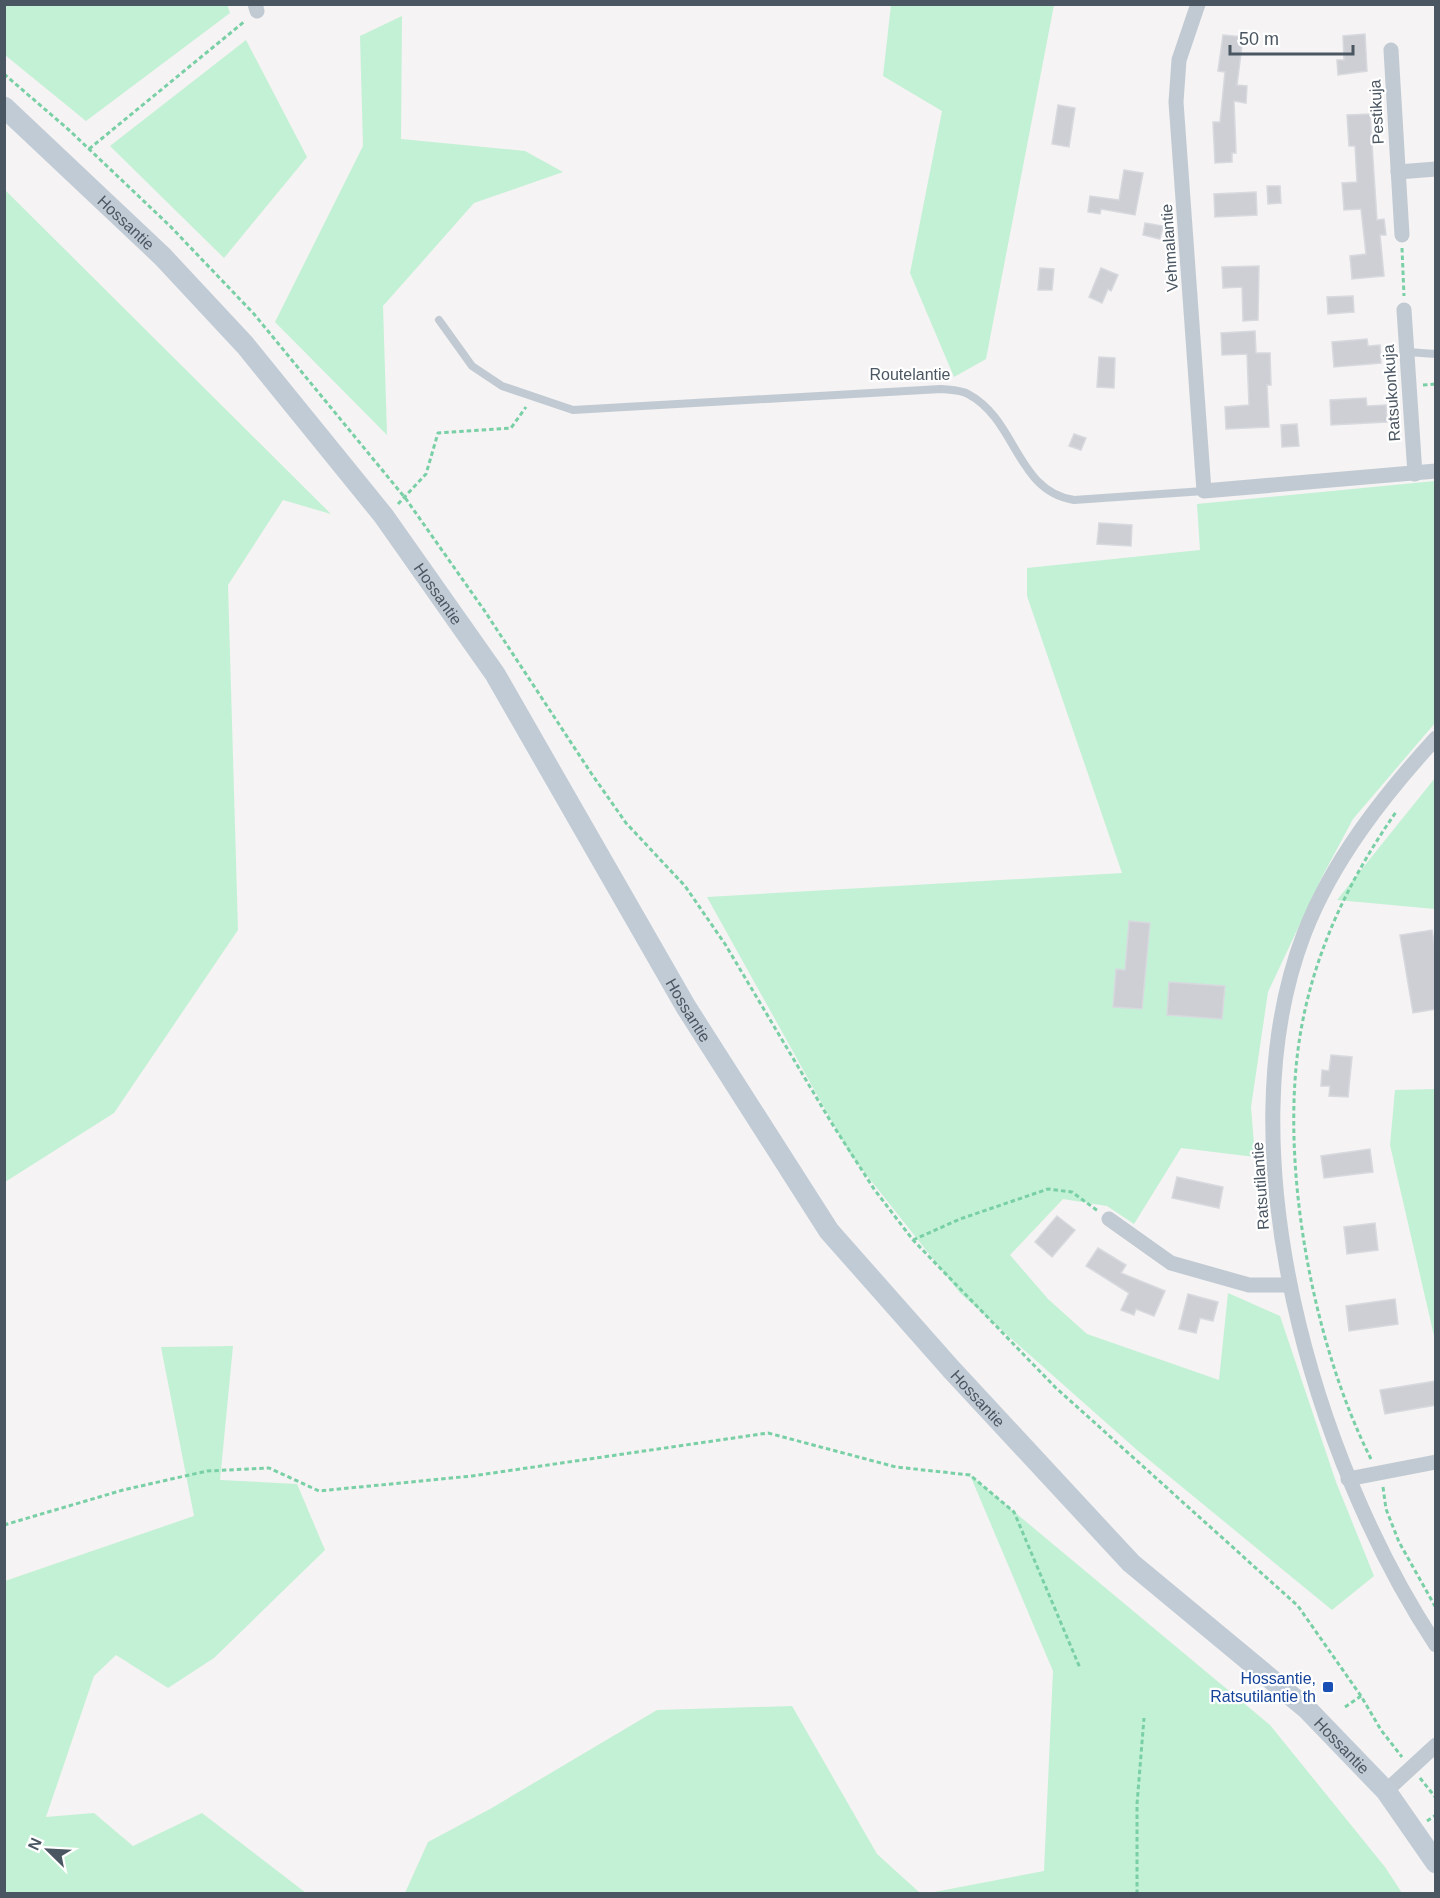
<svg xmlns="http://www.w3.org/2000/svg" width="1440" height="1898" font-family="Helvetica,sans-serif">
<style>
.green{fill:#c3f1d5}
.building{fill:#cdcfd5;stroke:#d7d9de;stroke-width:1.5}
.lines{fill:none;stroke-linecap:round;stroke-linejoin:round}
.path{stroke:#7ad0a6;stroke-width:3;stroke-dasharray:4.5 3;stroke-linecap:butt}
.service{stroke:#c1cad2;stroke-width:8}
.minor{stroke:#c1cad2;stroke-width:15}
.secondary{stroke:#c1cbd6;stroke-width:21}
.transit-dot{fill:#1a4fb4;stroke:#fff;stroke-width:2}
.labels{text-anchor:middle;stroke-width:4.5;stroke-linejoin:round;paint-order:stroke}
.street-label{font-size:16px;fill:#4a5661;stroke:#fff}
.transit-label{font-size:16px;fill:#164399;stroke:#fff;text-anchor:end}
</style>
<rect width="100%" height="100%" fill="#f5f3f3"/>
<g class="green">
<polygon points="227,4 230,13 86,121 5,55 5,5"/>
<polygon points="891,5 1054,5 986,359 954,377 910,273 942,111 883,76"/>
<polygon points="402,16 401,139 525,151 563,172 474,203 383,306 387,435 275,322 363,146 360,36"/>
<polygon points="246,40 307,157 224,258 110,146"/>
<polygon points="4,189 331,514 283,500 228,585 238,930 114,1113 5,1182"/>
<polygon points="1435,481 1435,723 1353,819 1322,877 1268,992 1251,1107 1255,1157 1181,1148 1134,1224 1107,1206 1063,1199 1010,1255 1048,1299 1087,1334 1219,1380 1228,1293 1280,1316 1336,1482 1374,1576 1332,1610 1137,1450 960,1293 850,1154 707,897 1122,873 1027,596 1027,568 1200,550 1197,504"/>
<polygon points="1435,778 1435,909 1337,900"/>
<polygon points="1435,1089 1436,1089 1435,1340 1390,1145 1395,1090"/>
<polygon points="233,1346 220,1480 297,1484 325,1550 214,1658 168,1688 116,1655 94,1676 46,1817 94,1813 133,1846 202,1813 306,1893 5,1893 5,1581 194,1516 161,1347"/>
<polygon points="970,1475 1270,1725 1385,1867 1402,1893 929,1893 1044,1871 1053,1671"/>
<polygon points="792,1706 877,1854 920,1893 405,1893 428,1842 490,1809 657,1710"/>
</g>
<g class="building">
<polygon points="1365,34 1367,71 1338,75 1337,60 1344,60 1343,36"/>
<polygon points="1223,35 1243,37 1237,85 1247,86 1246,103 1234,101 1236,153 1232,153 1232,162 1215,163 1213,122 1220,122 1225,72 1218,71"/>
<polygon points="1058,105 1075,108 1069,147 1052,144"/>
<polygon points="1370,114 1377,220 1384,219 1386,235 1380,235 1384,276 1352,279 1350,256 1366,254 1361,209 1344,210 1342,183 1357,182 1355,146 1349,146 1347,115"/>
<polygon points="1124,170 1143,173 1135,215 1101,209 1100,214 1088,212 1090,196 1119,200"/>
<polygon points="1267,186 1280,186 1281,203 1268,204"/>
<polygon points="1256,192 1257,215 1215,217 1214,194"/>
<polygon points="1145,223 1163,226 1160,239 1143,235"/>
<polygon points="1259,266 1258,320 1243,321 1242,287 1223,288 1222,267"/>
<polygon points="1040,268 1054,269 1052,290 1038,290"/>
<polygon points="1101,268 1118,275 1111,291 1108,289 1102,303 1089,297"/>
<polygon points="1353,296 1354,312 1328,314 1327,297"/>
<polygon points="1255,331 1256,353 1270,353 1271,385 1267,385 1269,427 1226,429 1225,407 1249,405 1247,354 1222,355 1221,333"/>
<polygon points="1367,339 1368,346 1380,345 1381,363 1334,367 1332,342"/>
<polygon points="1099,357 1115,358 1114,388 1097,387"/>
<polygon points="1366,398 1367,406 1386,405 1387,422 1331,425 1330,400"/>
<polygon points="1297,424 1299,446 1282,447 1281,425"/>
<polygon points="1074,434 1086,438 1081,450 1069,446"/>
<polygon points="1099,523 1132,525 1131,546 1097,544"/>
<polygon points="1129,921 1150,923 1142,1009 1113,1007 1116,969 1125,970"/>
<polygon points="1432,930 1436,953 1436,1009 1413,1013 1400,935"/>
<polygon points="1169,982 1225,986 1222,1019 1167,1015"/>
<polygon points="1331,1055 1352,1057 1348,1097 1329,1096 1330,1086 1321,1086 1322,1070 1329,1071"/>
<polygon points="1370,1149 1373,1172 1324,1178 1321,1156"/>
<polygon points="1177,1177 1223,1187 1219,1208 1172,1198"/>
<polygon points="1057,1216 1075,1230 1052,1257 1035,1242"/>
<polygon points="1375,1223 1378,1250 1347,1254 1344,1227"/>
<polygon points="1098,1248 1126,1265 1121,1273 1165,1291 1154,1316 1136,1309 1134,1315 1121,1310 1129,1293 1086,1266"/>
<polygon points="1188,1294 1218,1302 1213,1321 1200,1318 1196,1333 1179,1329"/>
<polygon points="1395,1299 1398,1324 1349,1331 1346,1306"/>
<polygon points="1436,1381 1436,1405 1385,1414 1380,1390"/>
</g>
<g class="lines">
<g class="path">
<polyline points="4,74 69,130 170,226 254,314 406,499 484,610 591,773 626,823 685,886 725,944 831,1122 874,1189 913,1240 1055,1387 1298,1606 1361,1696 1381,1730 1402,1757"/>
<polyline points="89,149 245,21"/>
<polyline points="1402,248 1404,296"/>
<polyline points="1423,385 1436,384"/>
<polyline points="398,504 426,474 438,433 511,428 526,407"/>
<polyline points="913,1240 960,1219 1048,1189 1072,1192 1098,1211"/>
<path d="M1371 1459C1312 1342 1278 1160 1301 1030 1315 950 1350 878 1396 812"/>
<polyline points="1383,1487 1386,1509 1399,1542 1436,1608"/>
<polyline points="4,1525 123,1490 207,1471 269,1468 319,1491 472,1476 768,1433 896,1467 970,1475 1014,1512 1080,1668"/>
<polyline points="1345,1707 1361,1696"/>
<polyline points="1420,1778 1436,1798"/>
<polyline points="1427,1821 1436,1815"/>
<polyline points="1137,1894 1137,1804 1144,1718"/>
</g>
<g class="service">
<path d="M439 320 472 366 502 386 573 410 941 389C949 390 961 390 968 394 1017 420 1016 491 1074 500L1204 491"/>
<polyline points="1407,352 1436,354"/>
</g>
<g class="minor">
<polyline points="255,4 257,11"/>
<polyline points="1198,4 1179,60 1176,102 1204,491 1436,471"/>
<polyline points="1391,50 1402,235"/>
<polyline points="1398,172 1436,169"/>
<polyline points="1404,310 1415,474"/>
<path d="M1436 738C1383 796 1332 861 1304 934 1222 1148 1314 1461 1436 1645"/>
<polyline points="1109,1219 1171,1263 1249,1285 1290,1285"/>
<polyline points="1348,1479 1436,1462"/>
<polyline points="1386,1791 1436,1745"/>
</g>
<path class="secondary" id="s1" d="M4 107 163 257 245 345 383 515 495 674 686 1007 829 1231 951 1369 1131 1563 1307 1709 1386 1791 1436 1863"/>
</g>
<rect class="transit-dot" x="1322" y="1681" width="12" height="12" rx="3"/>
<g class="labels">
<g class="street-label">
<text transform="translate(1376 112) rotate(-93)" y="6">Pestikuja</text>
<text dy="6" stroke="none"><textPath href="#s1" startOffset="168">Hossantie</textPath></text>
<text transform="translate(1169 248) rotate(-94)" y="6">Vehmalantie</text>
<text x="910" y="380">Routelantie</text>
<text transform="translate(1391 393) rotate(-94)" y="6">Ratsukonkuja</text>
<text dy="6" stroke="none"><textPath href="#s1" startOffset="654">Hossantie</textPath></text>
<text dy="6" stroke="none"><textPath href="#s1" startOffset="1140">Hossantie</textPath></text>
<text transform="translate(1260 1186) rotate(-94)" y="6">Ratsutilantie</text>
<text dy="6" stroke="none"><textPath href="#s1" startOffset="1626">Hossantie</textPath></text>
<text dy="6" stroke="none"><textPath href="#s1" startOffset="2130">Hossantie</textPath></text>
</g>
<g class="transit-label">
<text x="1316" y="1684">Hossantie,<tspan x="1316" dy="18">Ratsutilantie th</tspan></text>
</g>
</g>
<rect width="1440" height="1898" fill="none" stroke="#4a5661" stroke-width="12"/>
<g transform="translate(48 1850) rotate(294)" stroke="#ffffff" stroke-width="4.5" paint-order="stroke">
<path d="M0-4.5L10 22L0 15L-10 22Z" fill="#4a5661"/>
<text y="-9" font-size="16" font-weight="bold" text-anchor="middle" fill="#4a5661">N</text>
</g>
<path d="M1230 45v9h123v-9" fill="none" stroke="#4a5661" stroke-width="3"/>
<text x="1239" y="45" font-size="18" fill="#4a5661" stroke="#ffffff" stroke-width="4.5" paint-order="stroke">50 m</text>
</svg>
